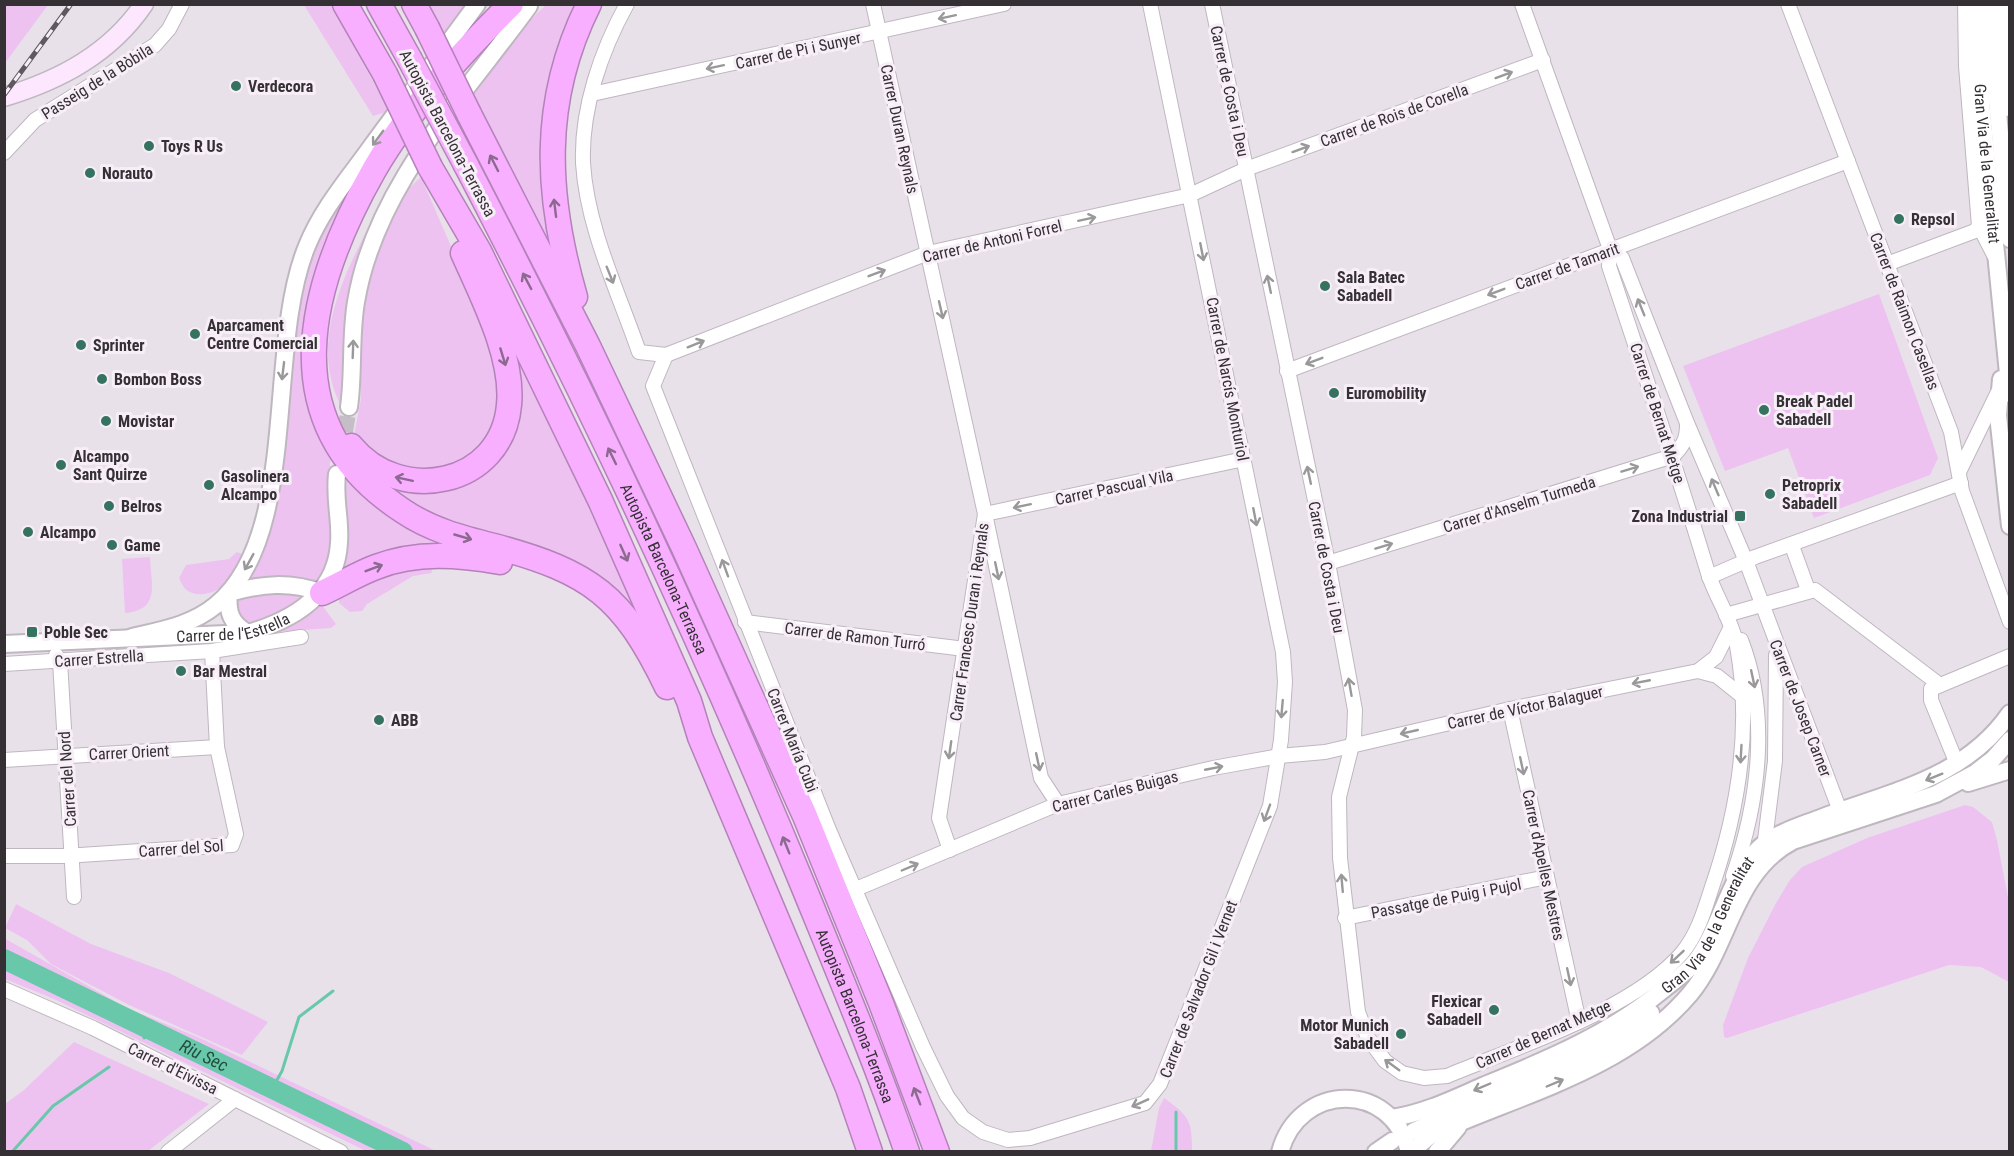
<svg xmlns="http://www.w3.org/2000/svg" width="2014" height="1156" font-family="'Roboto Condensed',sans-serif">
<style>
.green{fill:#edc2f1}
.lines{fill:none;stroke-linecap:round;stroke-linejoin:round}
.stream{stroke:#68c8a9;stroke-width:3}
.river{stroke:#68c8a9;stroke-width:20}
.tertiary-tunnel{stroke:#c5bec6;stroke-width:16;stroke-dasharray:16 8;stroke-linecap:butt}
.minor-casing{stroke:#bfb7bf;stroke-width:16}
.tertiary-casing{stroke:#bfb7bf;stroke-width:20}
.secondary-casing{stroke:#bfb7bf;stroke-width:21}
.motorway-casing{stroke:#b383b8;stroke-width:27}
.minor{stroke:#fff;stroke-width:14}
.tertiary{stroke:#fff;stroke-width:16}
.secondary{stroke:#fde7ff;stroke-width:18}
.motorway{stroke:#f8afff;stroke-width:24}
.rail-casing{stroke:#5e595e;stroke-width:5}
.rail{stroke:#f7eef7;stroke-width:3;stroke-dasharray:9;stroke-linecap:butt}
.motorway-bridge-casing{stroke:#b383b8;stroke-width:27;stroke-linecap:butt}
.motorway-bridge{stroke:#f8afff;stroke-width:24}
.oneway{stroke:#9a989a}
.oneway2{stroke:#8c698f}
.poi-dot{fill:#357360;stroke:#f7eef7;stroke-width:2}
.labels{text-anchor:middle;stroke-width:6;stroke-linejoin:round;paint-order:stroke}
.street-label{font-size:16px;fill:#343034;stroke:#f7eef7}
.poi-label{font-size:16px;font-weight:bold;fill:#343034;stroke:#f7eef7;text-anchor:start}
.water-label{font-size:18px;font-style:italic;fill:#234d40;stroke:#f7eef7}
</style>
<rect width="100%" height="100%" fill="#e9e1ea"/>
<g class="green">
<polygon points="5,4 48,5 5,63 4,5"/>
<polygon points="304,5 332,5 389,111 373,116"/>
<polygon points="428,5 467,5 444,39"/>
<polygon points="546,5 579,5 564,32 555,255 474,95 528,22"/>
<path d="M388 138 317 271 302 327V367L310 412 331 455 328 486 333 540 328 565 318 586 249 582 247 580C264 556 268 538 274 510L298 293 325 218Z"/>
<polygon points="421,177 486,327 501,374 500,417 480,451 434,474 392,468 354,435 361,399 361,318 371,268 401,196"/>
<path d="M384 198H387L341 406C305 337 352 259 384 198Z"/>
<polygon points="1879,294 1938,458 1930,475 1814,518 1788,448 1725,471 1683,366"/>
<polygon points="507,329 625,588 631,604 607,584 415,511 378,477 397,484 500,449"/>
<polygon points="346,480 392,517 466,548 333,584 348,545 342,509"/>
<path d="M237 552 244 555C234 575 221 597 196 594 186 592 183 587 179 578L186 565 229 559Z"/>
<path d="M150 557C151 585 161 610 125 613L122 559Z"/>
<polygon points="430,562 432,573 413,576 367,604 362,611 350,612 339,603 339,597 365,579"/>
<path d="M246 592 305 594C303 605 265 623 254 624 247 625 242 620 236 617L235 600Z"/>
<polygon points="321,604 336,624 331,628 273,632"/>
<polygon points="1965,805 1973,807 1992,822 1997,840 2009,903 2009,982 1981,967 1949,965 1727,1038 1724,1037 1723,1025 1748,958 1776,903 1790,880 1802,867 1867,838"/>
<polygon points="16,904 91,944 169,973 268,1022 242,1055 129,1005 51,964 27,940 5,928"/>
<polygon points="4,938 127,1008 200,1038 436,1151 366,1151 54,999 5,979"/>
<polygon points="74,1042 209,1104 148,1151 5,1151 5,1104 24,1090"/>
<path d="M1164 1098C1189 1116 1192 1120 1192 1151H1151L1159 1108Z"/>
</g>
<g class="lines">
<g class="stream">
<polyline points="144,1038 154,1031"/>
<polyline points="273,1087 282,1071 299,1017 333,991"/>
<polyline points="12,1152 53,1106 109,1067"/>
<polyline points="1176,1152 1176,1112"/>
</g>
<path class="river" id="s1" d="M4 959 403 1152"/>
<polyline class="tertiary-tunnel" points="341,456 349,407"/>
<g class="minor-casing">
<g id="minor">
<path d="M627 4C601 51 581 109 583 163 587 228 618 291 639 352L666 355 928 253 1190 195 1246 169 1543 60"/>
<polyline points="873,4 985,514 939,818 950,850"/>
<path d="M1212 4 1328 563 1355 710 1354 737 1339 797 1340 858 1358 1012 1368 1038 1385 1061 1402 1073 1424 1078 1447 1076C1517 1047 1633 1010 1682 953 1697 935 1704 912 1711 890 1738 812 1752 728 1737 646 1732 620 1716 598 1708 573 1677 470 1643 368 1609 266L1610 249 1522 4"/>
<polyline points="1788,4 1951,432 1962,491 2010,622"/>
<polyline points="1965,4 1966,66 1979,226 1994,255"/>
<polyline points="592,94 1004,4"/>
<polyline points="2005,109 2009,4"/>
<polyline points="4,153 35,120 155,45 169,29 182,4"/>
<polyline points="1610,249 1622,258 1687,423 1746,561 1840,811"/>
<polyline points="1887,264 1975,231 1979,226"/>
<polyline points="666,355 653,386 829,830 923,1047 947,1096 963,1118 983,1132 1008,1140 1030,1138 1145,1103 1160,1084 1270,806 1281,740 1285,682 1283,652 1150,4"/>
<polyline points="1287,371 1848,161"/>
<polyline points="1959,472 1998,392"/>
<polyline points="1792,546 1808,590"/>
<path d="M1328 563 1673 456C1683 446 1687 439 1687 425"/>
<polyline points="1709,577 1755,557 1961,483"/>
<polyline points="1726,615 1815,590 1940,685"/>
<polyline points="745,622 965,649"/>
<polyline points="56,655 60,661 74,897"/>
<polyline points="4,664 212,651 301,637"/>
<polyline points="1698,671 1717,676 1742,696"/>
<polyline points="1510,709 1579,1022"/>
<polyline points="4,760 217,747"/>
<polyline points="1957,764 1931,700 1931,689 2010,656"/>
<polyline points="1058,804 1041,778 985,514 1244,459"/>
<polyline points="1764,848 1775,761 1776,655"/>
<polyline points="4,856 65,856 232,845 236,834 217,747 212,651"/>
<path d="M1733 876C1759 801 1770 715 1741 640"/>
<polyline points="856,889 1058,804 1213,768 1279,756 1325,752 1510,709 1698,671 1716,657 1731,627"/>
<polyline points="1345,918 1547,877"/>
<polyline points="4,989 93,1028 341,1152"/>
<polyline points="168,1152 235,1099"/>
</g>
</g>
<g class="tertiary-casing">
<g id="tertiary">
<path id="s2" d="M1979 4 1981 102 2010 394"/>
<polyline points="1994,4 1996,91 2010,239"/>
<polyline points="2001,379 1998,415 2010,526"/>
<path d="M349 407C354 372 350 337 356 302 375 187 463 97 529 6"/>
<path d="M248 633C231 624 227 612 229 593 261 584 290 581 322 593"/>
<path d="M132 637C162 630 192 625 216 605 301 535 265 347 307 246 322 209 348 179 371 147 406 99 442 52 477 4"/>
<path id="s3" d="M4 644 248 633C293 620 336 595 339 543 341 520 334 500 337 474"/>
<polyline points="1968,783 2010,770"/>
<path id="s4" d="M1392 1118C1425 1113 1455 1098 1485 1085 1549 1059 1611 1033 1664 989 1674 981 1687 972 1695 962 1722 929 1728 871 1766 842 1780 832 1799 826 1815 820 1887 792 1964 780 2010 713"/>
<polyline points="1414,1131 1589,1053 1615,1039 1651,1013"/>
<path d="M1280 1152C1299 1082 1392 1080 1409 1152"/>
<polyline points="1376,1152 1392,1141"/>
<path d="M1411 1152 1431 1135C1518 1095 1625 1071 1690 994 1730 946 1733 872 1793 841L1936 794 1975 773 1993 759 2010 740"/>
<polyline points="1437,1152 1458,1127"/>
</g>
</g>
<g class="secondary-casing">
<path id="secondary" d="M4 97C60 80 110 54 144 4"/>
</g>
<g class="motorway-casing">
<g id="motorway">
<polyline points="345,4 385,74"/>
<polyline points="379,4 409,58"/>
<polyline points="414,4 427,28"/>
<path d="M511 4C461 54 409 109 374 170 308 286 270 424 403 511 431 530 462 538 494 546 591 572 623 596 667 687"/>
<polyline points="469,114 588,346 684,548 805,816 881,1003 937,1152"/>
<path id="s5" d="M466 165C589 401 703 642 804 888 840 976 876 1062 907 1152"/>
<polyline points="430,167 479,251 600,500 689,701 700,737 848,1088 870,1152"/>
<path d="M575 297C546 196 540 102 589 4"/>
<path d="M351 446C400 506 502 486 509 405 514 357 482 296 463 253"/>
<path d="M322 593C340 585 357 574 376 567 417 551 459 555 500 562"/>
</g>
</g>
<use href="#minor" class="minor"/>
<use href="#tertiary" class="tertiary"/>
<use href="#secondary" class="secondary"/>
<use href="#motorway" class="motorway"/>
<g class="rail-casing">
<polyline id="rail" points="4,95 71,4"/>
</g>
<use href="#rail" class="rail"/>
<g class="motorway-bridge-casing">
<g id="motorway-bridge">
<polyline points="427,28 469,114"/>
<polyline points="409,58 466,165"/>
<polyline points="385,74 430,167"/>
</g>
</g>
<use href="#motorway-bridge" class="motorway-bridge"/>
</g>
<defs><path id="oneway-shaft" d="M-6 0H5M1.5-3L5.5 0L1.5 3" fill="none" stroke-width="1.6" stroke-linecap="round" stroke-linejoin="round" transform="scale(1.5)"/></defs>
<g class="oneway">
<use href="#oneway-shaft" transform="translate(947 17) rotate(168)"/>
<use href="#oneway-shaft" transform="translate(715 67) rotate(168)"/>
<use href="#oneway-shaft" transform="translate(1504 75) rotate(-20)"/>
<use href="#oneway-shaft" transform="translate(378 138) rotate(126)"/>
<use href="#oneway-shaft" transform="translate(1301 149) rotate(-20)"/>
<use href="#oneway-shaft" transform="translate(1087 219) rotate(-12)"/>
<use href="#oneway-shaft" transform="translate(1202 252) rotate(79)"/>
<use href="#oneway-shaft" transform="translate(877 273) rotate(-21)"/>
<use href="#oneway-shaft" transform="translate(610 275) rotate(68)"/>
<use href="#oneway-shaft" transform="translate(1269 284) rotate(-102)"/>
<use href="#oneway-shaft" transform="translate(1496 292) rotate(159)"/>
<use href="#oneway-shaft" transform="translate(1641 307) rotate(-112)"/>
<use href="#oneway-shaft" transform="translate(941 310) rotate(77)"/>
<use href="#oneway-shaft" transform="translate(696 344) rotate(-22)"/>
<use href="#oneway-shaft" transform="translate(353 349) rotate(-88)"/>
<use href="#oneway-shaft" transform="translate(1314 361) rotate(159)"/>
<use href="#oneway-shaft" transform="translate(283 371) rotate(97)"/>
<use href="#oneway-shaft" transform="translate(1630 469) rotate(-17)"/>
<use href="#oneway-shaft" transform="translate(1309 475) rotate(-102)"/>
<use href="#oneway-shaft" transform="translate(1715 487) rotate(-113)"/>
<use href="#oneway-shaft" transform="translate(1022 506) rotate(168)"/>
<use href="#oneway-shaft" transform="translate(1255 517) rotate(79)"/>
<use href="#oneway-shaft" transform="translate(1384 546) rotate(-17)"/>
<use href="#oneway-shaft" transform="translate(249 562) rotate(119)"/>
<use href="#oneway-shaft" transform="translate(725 568) rotate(-110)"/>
<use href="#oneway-shaft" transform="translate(997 571) rotate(78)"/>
<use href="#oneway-shaft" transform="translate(1753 679) rotate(78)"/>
<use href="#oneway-shaft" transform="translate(1641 682) rotate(169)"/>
<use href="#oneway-shaft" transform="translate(1350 687) rotate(-100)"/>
<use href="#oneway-shaft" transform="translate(1282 709) rotate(95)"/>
<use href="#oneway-shaft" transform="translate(1409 732) rotate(167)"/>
<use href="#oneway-shaft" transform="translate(950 750) rotate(98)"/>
<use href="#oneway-shaft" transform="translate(1741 754) rotate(93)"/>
<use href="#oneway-shaft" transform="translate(1038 762) rotate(78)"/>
<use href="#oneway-shaft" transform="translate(1522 766) rotate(78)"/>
<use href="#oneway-shaft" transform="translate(1214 768) rotate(-11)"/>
<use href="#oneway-shaft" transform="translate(1934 777) rotate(158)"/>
<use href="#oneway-shaft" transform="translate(1267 813) rotate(110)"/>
<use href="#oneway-shaft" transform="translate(910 867) rotate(-23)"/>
<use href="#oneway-shaft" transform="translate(1342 883) rotate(-95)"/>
<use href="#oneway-shaft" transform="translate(1677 957) rotate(137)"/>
<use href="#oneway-shaft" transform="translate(1569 977) rotate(78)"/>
<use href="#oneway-shaft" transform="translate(1392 1065) rotate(-144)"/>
<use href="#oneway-shaft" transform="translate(1555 1083) rotate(-23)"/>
<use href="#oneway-shaft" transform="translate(1482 1087) rotate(157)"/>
<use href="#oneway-shaft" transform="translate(1140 1103) rotate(156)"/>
</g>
<g class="oneway2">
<use href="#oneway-shaft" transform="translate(494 163) rotate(-117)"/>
<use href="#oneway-shaft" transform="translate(555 208) rotate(-97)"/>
<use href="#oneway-shaft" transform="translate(527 281) rotate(-118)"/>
<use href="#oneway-shaft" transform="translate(503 357) rotate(73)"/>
<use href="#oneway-shaft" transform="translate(612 456) rotate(-116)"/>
<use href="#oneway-shaft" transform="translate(404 479) rotate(-168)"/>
<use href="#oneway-shaft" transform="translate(463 537) rotate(16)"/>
<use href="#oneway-shaft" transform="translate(624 553) rotate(66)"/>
<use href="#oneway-shaft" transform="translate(374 568) rotate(-21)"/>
<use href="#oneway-shaft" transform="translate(786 845) rotate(-112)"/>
<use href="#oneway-shaft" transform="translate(917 1096) rotate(-111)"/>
</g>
<g class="poi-dot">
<circle cx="236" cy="86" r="6"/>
<circle cx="149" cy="146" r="6"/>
<circle cx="90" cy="173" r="6"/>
<circle cx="1899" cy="219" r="6"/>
<circle cx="1325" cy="286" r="6"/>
<circle cx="195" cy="334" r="6"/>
<circle cx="81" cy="345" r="6"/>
<circle cx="102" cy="379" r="6"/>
<circle cx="1334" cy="393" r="6"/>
<circle cx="1764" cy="410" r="6"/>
<circle cx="106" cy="421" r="6"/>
<circle cx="61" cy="465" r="6"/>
<circle cx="209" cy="485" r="6"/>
<circle cx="1770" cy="494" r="6"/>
<circle cx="109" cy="506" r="6"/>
<rect x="1734" y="510" width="12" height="12" rx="3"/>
<circle cx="28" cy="532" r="6"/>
<circle cx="112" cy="545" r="6"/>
<rect x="26" y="626" width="12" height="12" rx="3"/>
<circle cx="181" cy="671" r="6"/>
<circle cx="379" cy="720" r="6"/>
<circle cx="1494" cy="1010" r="6"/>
<circle cx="1401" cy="1034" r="6"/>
</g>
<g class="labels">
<g class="street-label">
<text transform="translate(798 50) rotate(-12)" y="6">Carrer de Pi i Sunyer</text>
<text transform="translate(97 81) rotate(-32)" y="6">Passeig de la Bòbila</text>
<text transform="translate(1230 91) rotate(78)" y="6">Carrer de Costa i Deu</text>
<text transform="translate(1394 115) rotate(-20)" y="6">Carrer de Rois de Corella</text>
<text transform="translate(900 129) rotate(78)" y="6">Carrer Duran Reynals</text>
<text transform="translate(448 133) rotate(62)" y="6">Autopista Barcelona-Terrassa</text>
<text dy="6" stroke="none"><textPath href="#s2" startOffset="160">Gran Via de la Generalitat</textPath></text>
<text transform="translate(992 241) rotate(-13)" y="6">Carrer de Antoni Forrel</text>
<text transform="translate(1567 266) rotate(-20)" y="6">Carrer de Tamarit</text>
<text transform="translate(1905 311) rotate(69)" y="6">Carrer de Raimon Casellas</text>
<text transform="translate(1228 379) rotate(79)" y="6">Carrer de Narcís Monturiol</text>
<text transform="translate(1658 413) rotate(72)" y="6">Carrer de Bernat Metge</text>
<text transform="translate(1114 487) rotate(-12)" y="6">Carrer Pascual Vila</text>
<text transform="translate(1519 504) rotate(-17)" y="6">Carrer d'Anselm Turmeda</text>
<text transform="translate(1327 567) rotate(79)" y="6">Carrer de Costa i Deu</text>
<text dy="6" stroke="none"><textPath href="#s5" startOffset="450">Autopista Barcelona-Terrassa</textPath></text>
<text transform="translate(969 622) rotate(-82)" y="6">Carrer Francesc Duran i Reynals</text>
<text dy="6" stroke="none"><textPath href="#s3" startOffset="230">Carrer de l'Estrella</textPath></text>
<text transform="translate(855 636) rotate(7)" y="6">Carrer de Ramon Turró</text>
<text transform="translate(99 658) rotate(-4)" y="6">Carrer Estrella</text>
<text transform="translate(1525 707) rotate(-12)" y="6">Carrer de Víctor Balaguer</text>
<text transform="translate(1801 708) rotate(69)" y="6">Carrer de Josep Carner</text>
<text transform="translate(793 740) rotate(68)" y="6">Carrer María Cubi</text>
<text transform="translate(129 752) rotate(-3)" y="6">Carrer Orient</text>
<text transform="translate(67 779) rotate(-94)" y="6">Carrer del Nord</text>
<text transform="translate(1115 791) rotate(-14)" y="6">Carrer Carles Buigas</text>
<text transform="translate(181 848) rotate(-4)" y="6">Carrer del Sol</text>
<text transform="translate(1544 865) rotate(78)" y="6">Carrer d'Apelles Mestres</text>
<text transform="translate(1446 898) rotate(-11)" y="6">Passatge de Puig i Pujol</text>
<text dy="6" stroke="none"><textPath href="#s4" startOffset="382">Gran Via de la Generalitat</textPath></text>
<text transform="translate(1198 989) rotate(-69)" y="6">Carrer de Salvador Gil i Vernet</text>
<text dy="6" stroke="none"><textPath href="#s5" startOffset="936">Autopista Barcelona-Terrassa</textPath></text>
<text transform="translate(1543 1034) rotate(-24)" y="6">Carrer de Bernat Metge</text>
<text transform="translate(173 1068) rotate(26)" y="6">Carrer d'Eivissa</text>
</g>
<g class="poi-label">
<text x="248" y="92">Verdecora</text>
<text x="161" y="152">Toys R Us</text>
<text x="102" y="179">Norauto</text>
<text x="1911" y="225">Repsol</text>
<text x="1337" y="283">Sala Batec<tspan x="1337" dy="18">Sabadell</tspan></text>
<text x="207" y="331">Aparcament<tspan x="207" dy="18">Centre Comercial</tspan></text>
<text x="93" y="351">Sprinter</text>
<text x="114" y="385">Bombon Boss</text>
<text x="1346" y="399">Euromobility</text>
<text x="1776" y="407">Break Padel<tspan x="1776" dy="18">Sabadell</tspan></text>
<text x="118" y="427">Movistar</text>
<text x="73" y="462">Alcampo<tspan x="73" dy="18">Sant Quirze</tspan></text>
<text x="221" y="482">Gasolinera<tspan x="221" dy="18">Alcampo</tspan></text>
<text x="1782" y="491">Petroprix<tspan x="1782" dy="18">Sabadell</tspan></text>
<text x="121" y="512">Belros</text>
<text x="1728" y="522" text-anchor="end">Zona Industrial</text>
<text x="40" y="538">Alcampo</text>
<text x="124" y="551">Game</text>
<text x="44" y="638">Poble Sec</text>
<text x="193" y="677">Bar Mestral</text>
<text x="391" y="726">ABB</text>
<text x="1482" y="1007" text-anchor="end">Flexicar<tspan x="1482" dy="18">Sabadell</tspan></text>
<text x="1389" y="1031" text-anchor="end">Motor Munich<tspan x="1389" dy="18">Sabadell</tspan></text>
</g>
<g class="water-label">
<text dy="6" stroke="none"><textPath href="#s1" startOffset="222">Riu Sec</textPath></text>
</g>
</g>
<rect width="2014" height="1156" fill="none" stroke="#343034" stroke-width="12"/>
</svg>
